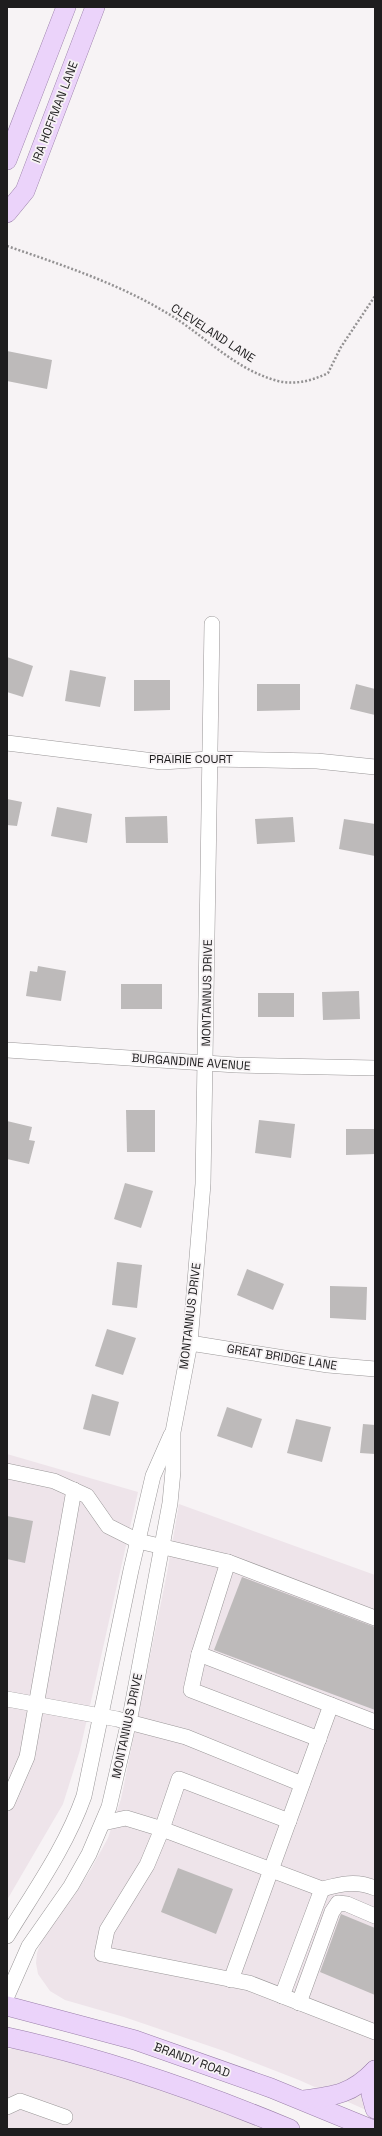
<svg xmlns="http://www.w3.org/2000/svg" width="382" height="2136" font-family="'Space Grotesk',sans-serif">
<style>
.built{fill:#eee4ea}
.building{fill:#bdbaba}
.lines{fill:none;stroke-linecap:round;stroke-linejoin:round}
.minor-casing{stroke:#9a9798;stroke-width:16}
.major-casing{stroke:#9b80aa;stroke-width:20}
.path{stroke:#949293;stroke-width:2.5;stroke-dasharray:2 2;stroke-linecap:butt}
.minor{stroke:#fff;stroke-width:15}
.major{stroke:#ebd3fa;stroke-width:19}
.labels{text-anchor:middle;stroke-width:3.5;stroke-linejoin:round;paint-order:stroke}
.street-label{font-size:12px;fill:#1e1d1e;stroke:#f7f3f5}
</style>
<rect width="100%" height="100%" fill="#f7f3f5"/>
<g class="built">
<polygon points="7,1454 138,1492 80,1750 63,1804 7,1900"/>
<polygon points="179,1504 375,1575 375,2114 299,2080 224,2051 124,2017 65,2000 50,1991 38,1974 36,1963 37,1953 44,1934 74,1896 91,1869 108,1838 121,1799 167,1573"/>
<polygon points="21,2045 83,2062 273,2129 7,2129 7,2050"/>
</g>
<g class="building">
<polygon points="7,351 52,360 47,389 7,381"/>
<polygon points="7,657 33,666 23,697 7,692"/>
<polygon points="70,670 106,677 100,707 65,701"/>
<polygon points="134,680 170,680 170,710 134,711"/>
<polygon points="257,684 300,684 300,710 257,711"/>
<polygon points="356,684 375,689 375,715 350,709"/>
<polygon points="7,799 22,802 17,826 7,825"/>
<polygon points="57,807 92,814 87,843 51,836"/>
<polygon points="167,816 168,843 126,843 125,817"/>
<polygon points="293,817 295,842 257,844 255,819"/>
<polygon points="344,819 375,824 375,856 339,849"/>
<polygon points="38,966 66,971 61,1001 26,996 30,971 37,972"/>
<rect x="121" y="984" width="41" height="25"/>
<polygon points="359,991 360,1019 323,1020 322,992"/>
<rect x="258" y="993" width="36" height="24"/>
<polygon points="126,1110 155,1110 155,1152 127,1152"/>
<polygon points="259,1120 295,1124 291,1158 255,1153"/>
<polygon points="7,1121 32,1127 29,1140 35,1141 29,1164 7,1159"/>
<polygon points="346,1129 375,1129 375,1154 346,1155"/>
<polygon points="125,1183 153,1191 141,1228 114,1219"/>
<polygon points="117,1262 142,1265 137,1308 112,1305"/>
<polygon points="247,1269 284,1284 273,1310 237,1295"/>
<polygon points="330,1286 367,1287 366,1320 330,1318"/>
<polygon points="107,1329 136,1338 123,1375 95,1366"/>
<polygon points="92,1394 119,1402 110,1436 83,1429"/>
<polygon points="227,1407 262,1419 252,1448 217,1436"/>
<polygon points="296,1419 331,1427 322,1462 287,1453"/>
<polygon points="363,1424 375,1425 375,1454 360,1453"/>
<polygon points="7,1516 33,1521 25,1563 7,1559"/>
<polygon points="242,1577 375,1627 375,1710 214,1650"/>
<polygon points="178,1868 233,1889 216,1934 161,1912"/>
<polygon points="341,1914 375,1928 375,1995 320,1972"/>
</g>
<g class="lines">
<g class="minor-casing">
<g id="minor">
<polyline points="7,743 162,762 209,759 317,761 375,767"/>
<polyline points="7,1050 236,1065 375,1068"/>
<polyline points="190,1343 328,1365 375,1369"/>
<polyline points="7,1471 54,1481 87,1496 108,1526 138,1541 228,1562 199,1654 331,1705 231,1980"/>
<polyline points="228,1562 375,1618"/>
<polyline points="199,1654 191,1690 319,1739"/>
<polyline points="7,1699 117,1719 186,1737 302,1784"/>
<polyline points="331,1705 375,1722"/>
<polyline points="7,1803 27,1757 74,1490"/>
<polyline points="103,1823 126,1818 162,1829 179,1779 289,1821"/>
<path d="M375 1888C356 1880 341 1884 322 1889L162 1829 147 1865 107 1930 102 1954 249 1983 375 2032"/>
<path d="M7 1936C35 1890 66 1847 84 1796L131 1570 153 1476 171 1435"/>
<polyline points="7,1996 29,1946 71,1886 89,1854 109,1807 131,1712 170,1503 173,1471 173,1432 190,1343 203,1184 212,624"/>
<polyline points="282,1996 322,1889"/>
<polyline points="299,2003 332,1912 338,1903 347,1904 375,1916"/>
<polyline points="7,2107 20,2101 65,2117"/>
</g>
</g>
<g class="major-casing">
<g id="major">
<polyline points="7,160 66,7"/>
<polyline points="7,213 25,191 95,7"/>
<polyline points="7,2006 135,2040 271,2088 371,2129"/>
<path d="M7 2037C103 2058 199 2091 290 2129"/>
<polyline points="375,2070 371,2094 375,2109"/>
<path d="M303 2100C335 2096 352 2094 375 2070"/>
</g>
</g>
<path class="path" d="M7 246C62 265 117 283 167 313 203 334 235 370 278 381 295 385 312 381 328 373L341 347 375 296"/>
<use href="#minor" class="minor"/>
<use href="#major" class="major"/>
</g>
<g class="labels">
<g class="street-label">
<text transform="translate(55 112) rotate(-69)" y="4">IRA HOFFMAN LANE</text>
<text transform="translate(213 333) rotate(33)" y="4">CLEVELAND LANE</text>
<text x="191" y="763">PRAIRIE COURT</text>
<text transform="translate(207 993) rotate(-89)" y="4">MONTANNUS DRIVE</text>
<text transform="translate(191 1062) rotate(4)" y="4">BURGANDINE AVENUE</text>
<text transform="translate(190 1316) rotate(-83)" y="4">MONTANNUS DRIVE</text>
<text transform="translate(282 1357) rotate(9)" y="4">GREAT BRIDGE LANE</text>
<text transform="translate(127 1726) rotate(-78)" y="4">MONTANNUS DRIVE</text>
<text transform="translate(192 2060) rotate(20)" y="4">BRANDY ROAD</text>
</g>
</g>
<rect width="382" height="2136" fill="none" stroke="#1e1d1e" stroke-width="16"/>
</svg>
